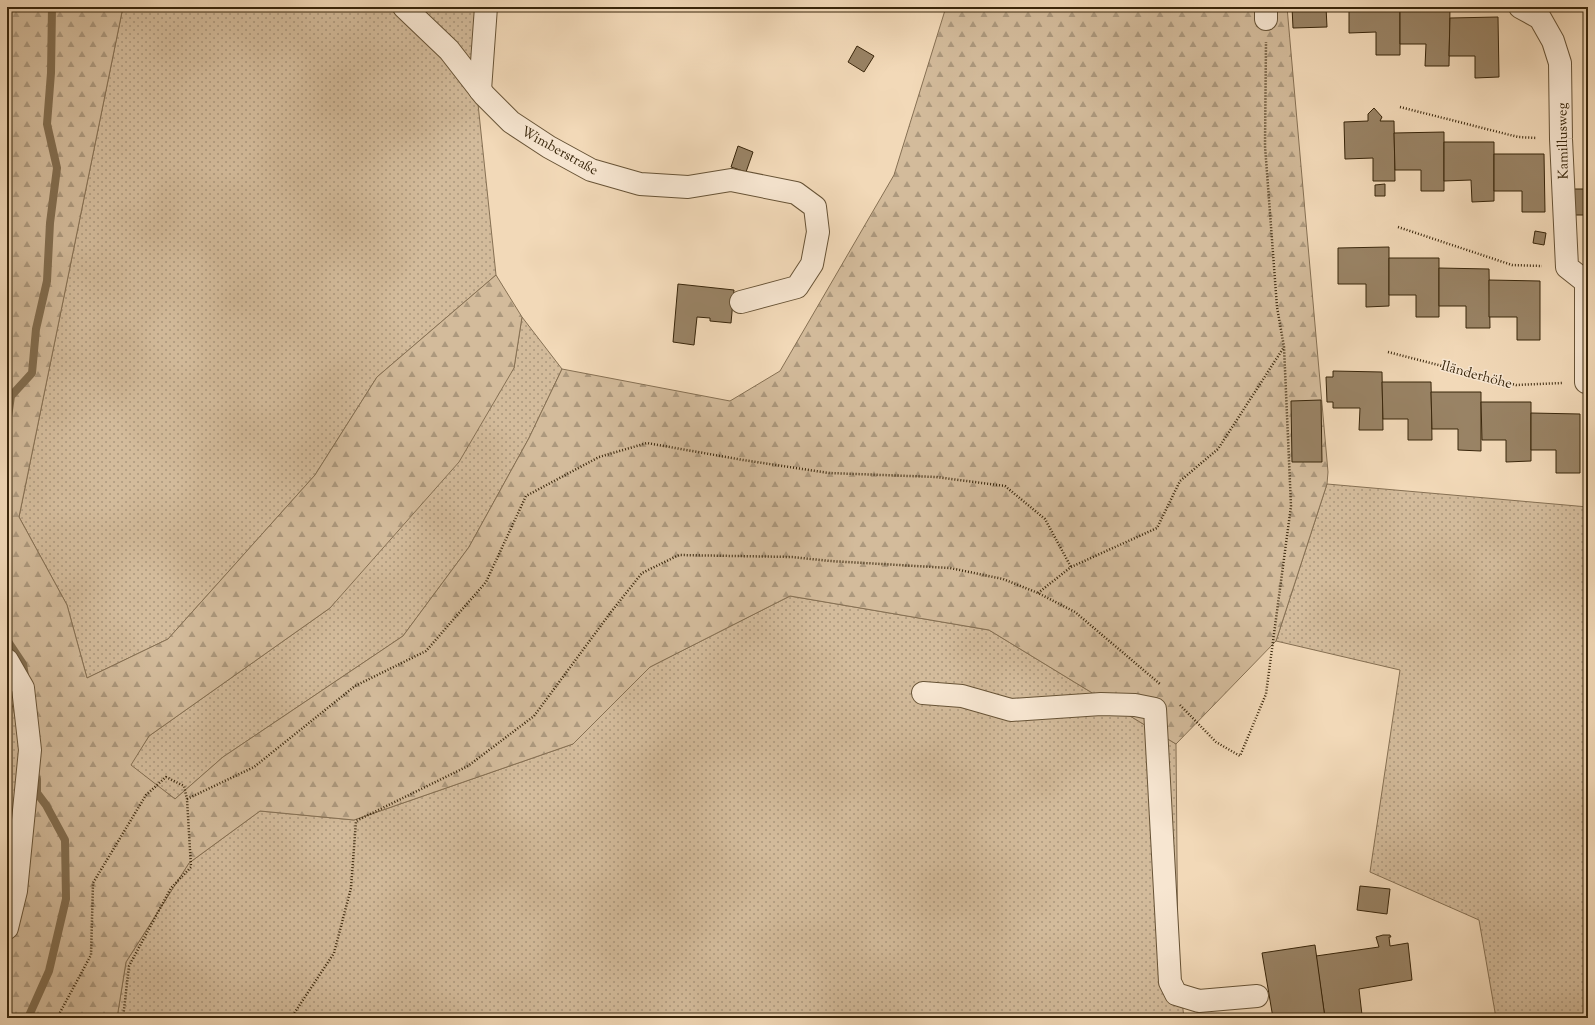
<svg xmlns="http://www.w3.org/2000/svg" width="1595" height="1025" font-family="'Sorts Mill Goudy',serif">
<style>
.grass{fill:url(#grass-dots);stroke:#867053}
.forest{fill:url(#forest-firs);stroke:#867053}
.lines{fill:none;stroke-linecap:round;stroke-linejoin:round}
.stream{stroke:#826d4f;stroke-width:8}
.building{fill:#998365;stroke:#39260b}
.minor-casing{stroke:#675336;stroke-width:24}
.path{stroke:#39260b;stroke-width:2.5;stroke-dasharray:1 2;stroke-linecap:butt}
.minor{stroke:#f7e6d1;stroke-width:22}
.labels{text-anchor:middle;stroke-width:3;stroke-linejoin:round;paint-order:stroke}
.street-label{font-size:14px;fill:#39260b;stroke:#f7e6d1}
</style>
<defs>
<pattern id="grass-dots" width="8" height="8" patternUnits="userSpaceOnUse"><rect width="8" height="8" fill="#d3bb9b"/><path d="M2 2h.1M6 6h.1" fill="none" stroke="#ac987d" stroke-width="1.8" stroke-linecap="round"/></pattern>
<pattern id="forest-firs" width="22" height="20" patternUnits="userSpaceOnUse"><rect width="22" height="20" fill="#d3bb9b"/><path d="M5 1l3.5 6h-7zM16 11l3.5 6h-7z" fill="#ac987d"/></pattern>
</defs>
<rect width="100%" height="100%" fill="#f2d9b8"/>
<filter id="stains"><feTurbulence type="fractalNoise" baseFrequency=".005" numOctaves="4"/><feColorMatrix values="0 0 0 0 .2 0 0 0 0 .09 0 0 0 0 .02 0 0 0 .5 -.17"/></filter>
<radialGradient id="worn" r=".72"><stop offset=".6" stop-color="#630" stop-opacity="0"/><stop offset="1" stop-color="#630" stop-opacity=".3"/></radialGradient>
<g class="grass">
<polygon points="123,7 480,7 478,104 496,275 377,377 315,475 168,639 87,678 67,605 19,517"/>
<polygon points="522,317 562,369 529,438 469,547 403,636 223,757 175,799 130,765 149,736 330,608 514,368"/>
<polygon points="1327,484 1588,507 1588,1012 1579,1018 1496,1018 1479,920 1370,872 1400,670 1276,641"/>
<polygon points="790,596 989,630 1176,744 1178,968 1184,1018 117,1018 126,962 189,863 260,811 354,820 573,744 650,667"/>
<polygon points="7,686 25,753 7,903"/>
</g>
<polygon class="forest" points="7,7 123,7 19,517 67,605 87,678 168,639 315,475 377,377 496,275 522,317 514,368 459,462 330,608 149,736 131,765 175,799 223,757 403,636 469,547 529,438 562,369 730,401 780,371 894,175 946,7 1287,7 1328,472 1327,484 1276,641 1176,744 989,630 790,596 650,667 573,744 354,820 260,811 189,863 126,962 117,1018 7,1018 7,943 19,907 30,686 7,646"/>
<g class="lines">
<g class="stream">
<polyline points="7,424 11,396 32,373 36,329 47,281 50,223 57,168 47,124 51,73 52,7"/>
<polyline points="7,640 23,664 25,676"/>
<polyline points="28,1018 49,971 66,899 65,840 46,805 37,793 37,779"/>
</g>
</g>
<g class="building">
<polygon points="1292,7 1326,7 1327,27 1293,28"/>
<polygon points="1349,7 1400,7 1400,55 1376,55 1376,32 1349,33"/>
<polygon points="1400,7 1450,7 1449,66 1425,66 1426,44 1400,44"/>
<polygon points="1498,17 1499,77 1475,78 1475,56 1449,56 1450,18"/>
<polygon points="857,46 874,56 864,72 848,62"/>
<polygon points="1374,108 1382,117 1380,121 1394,121 1395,181 1373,181 1373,158 1345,159 1344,122 1368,121 1368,114"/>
<polygon points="1444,132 1444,191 1421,191 1421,170 1395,170 1394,133"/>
<polygon points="1444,142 1494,142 1494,201 1472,202 1471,180 1444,181"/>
<polygon points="738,146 753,152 746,172 731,167"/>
<polygon points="1494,154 1544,154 1545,212 1522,212 1522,191 1494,191"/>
<polygon points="1385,184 1385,196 1375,196 1375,185"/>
<polygon points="1573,189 1586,189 1587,215 1573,215"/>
<rect x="1587" y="202" width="1" height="36"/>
<polygon points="1535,231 1546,233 1544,245 1533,243"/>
<polygon points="1389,247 1389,306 1366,307 1366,284 1338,284 1338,248"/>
<polygon points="1389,258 1439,258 1439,317 1416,317 1416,295 1389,295"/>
<polygon points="1439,268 1489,269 1490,328 1466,328 1466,306 1439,306"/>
<polygon points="1489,280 1540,281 1540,340 1517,340 1517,317 1489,317"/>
<polygon points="678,284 734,290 731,323 710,321 710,318 697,317 694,345 673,342"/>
<polygon points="1333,371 1382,372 1383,430 1359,430 1360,408 1333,408 1333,402 1327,402 1326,377 1333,377"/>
<polygon points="1382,382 1431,382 1432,440 1408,440 1408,419 1383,419"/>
<polygon points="1431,392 1481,392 1481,451 1458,450 1458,429 1432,429"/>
<polygon points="1321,400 1322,462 1292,462 1291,401"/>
<polygon points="1481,402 1531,402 1531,461 1506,462 1506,440 1482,440"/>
<polygon points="1531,413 1580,414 1580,473 1556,473 1556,450 1531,450"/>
<polygon points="1360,886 1390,889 1387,914 1357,910"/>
<polygon points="1383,935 1390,935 1391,937 1389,937 1390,946 1408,943 1412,980 1359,989 1362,1015 1325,1018 1316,956 1379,947 1376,937"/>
<polygon points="1315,945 1325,1018 1273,1018 1262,953"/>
</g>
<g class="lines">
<g class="minor-casing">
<g id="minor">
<polyline points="404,7 449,50 484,95 511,122 549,147 591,170 640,184 688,187 731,180 796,193 815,207 818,232 812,264 797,287 741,302"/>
<polyline points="1520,7 1540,18 1553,41 1560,63 1561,139 1567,267 1586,282"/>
<polyline points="1266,19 1266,7"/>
<polyline points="480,90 486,7"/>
<polyline points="1586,382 1586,282"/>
<polyline points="7,660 23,688 30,750 16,891 7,928"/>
<polyline points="923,693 962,696 1011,710 1101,704 1135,705 1155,709 1170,982 1176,994 1199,1001 1257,996"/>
</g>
</g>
<g class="path">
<polyline points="1400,107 1518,137 1537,138"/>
<polyline points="1398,227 1512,265 1542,266"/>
<polyline points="1388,352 1516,385 1562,383"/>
<polyline points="1038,593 1071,567 1157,528 1180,481 1218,449 1284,347"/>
<polyline points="1180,705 1216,742 1240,756 1266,694 1291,506 1284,347 1277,307 1265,146 1266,42"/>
<polyline points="187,799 254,767 355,686 426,651 486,582 526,496 599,457 647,443 743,460 829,473 936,477 1005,486 1045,519 1071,567"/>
<polyline points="57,1018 91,955 93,883 146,795 166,777 184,786 187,799 191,867 171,888 129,966 123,1018"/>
<polyline points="291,1018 334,953 351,888 356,821 468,766 534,716 611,612 642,573 679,555 792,557 830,561 950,568 1003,579 1038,593 1075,612 1160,684"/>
</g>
<use href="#minor" class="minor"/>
</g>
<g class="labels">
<g class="street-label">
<text transform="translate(1562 141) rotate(-91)" y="5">Kamillusweg</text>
<text transform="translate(560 150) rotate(29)" y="5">Wimberstraße</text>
<text transform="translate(1477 374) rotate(15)" y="5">Iländerhöhe</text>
</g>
</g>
<rect width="1595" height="1025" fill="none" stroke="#f2d9b8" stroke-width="24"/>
<rect x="8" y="8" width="1579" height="1009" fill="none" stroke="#39260b" stroke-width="2"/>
<rect x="12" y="12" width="1571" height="1001" fill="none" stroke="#39260b"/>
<rect width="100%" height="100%" filter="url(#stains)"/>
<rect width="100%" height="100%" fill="url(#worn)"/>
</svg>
